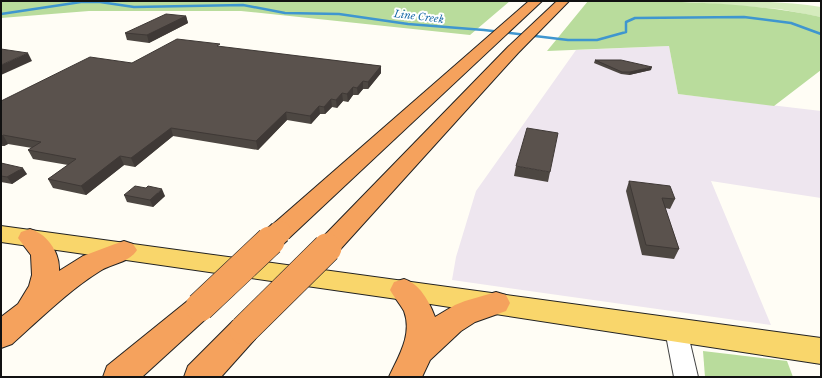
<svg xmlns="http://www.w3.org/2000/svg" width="822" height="378" font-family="'Libre Baskerville',serif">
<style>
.industrial{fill:#eee6ef}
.green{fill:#d5ebbd}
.forest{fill:#b9dc9c}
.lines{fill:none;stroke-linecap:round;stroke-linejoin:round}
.stream{stroke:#3f96cf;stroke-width:2.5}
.minor-casing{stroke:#444;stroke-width:2}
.major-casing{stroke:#222;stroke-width:2}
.highway-casing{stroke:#222;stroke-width:2}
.minor{fill:#fff;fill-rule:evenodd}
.major{fill:#f9d66b;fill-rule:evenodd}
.highway{fill:#f5a25d;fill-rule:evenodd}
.highway-bridge-far1-casing{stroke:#222;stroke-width:24;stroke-linecap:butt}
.highway-bridge-casing{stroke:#222;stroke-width:30;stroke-linecap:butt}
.highway-bridge-far1{stroke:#f5a25d;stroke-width:22}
.highway-bridge{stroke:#f5a25d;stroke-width:29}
.wall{fill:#4d4742}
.shaded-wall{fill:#3f3936}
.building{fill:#5a524d;stroke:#3f3936}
.labels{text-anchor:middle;stroke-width:4;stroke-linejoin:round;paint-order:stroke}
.far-water-label{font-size:10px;font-style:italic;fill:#1768a6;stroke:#fff}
</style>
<rect width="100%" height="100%" fill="#fffdf5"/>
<polygon class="industrial" points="669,46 678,94 821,111 821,198 711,181 771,325 452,280 456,257 476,191 576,50"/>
<path class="green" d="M676 1C720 1 780 0 821 7V17L779 9Z"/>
<g class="forest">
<polygon points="1,1 510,1 470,35 241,11 89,11 1,18"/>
<path d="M588 1C666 1 745 1 821 17V70L774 106 678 94 669 46 547 51Z"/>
<polygon points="703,351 787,361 793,377 705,377"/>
</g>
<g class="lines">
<polyline class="stream" points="1,14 81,2 100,2 134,7 243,5 285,13 339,14 408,24 484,30 568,40 597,40 626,32 626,22 635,18 744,17 791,23 821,34"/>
<g class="minor-casing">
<polygon id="minor" points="676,321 684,323 687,330 698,377 674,377 665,330 668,323"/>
</g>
<g class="major-casing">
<polygon id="major" points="1,226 821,338 821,364 404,300 1,242"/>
</g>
<g class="highway-casing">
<g id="highway">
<polygon points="529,1 542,1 289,238 280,240 271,238 268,232 271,226"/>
<polygon points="557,1 569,1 518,53 336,254 327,257 318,254 314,248 318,242 508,47"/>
<path d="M30 229C48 234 60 253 59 271L83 256 115 244 124 241 133 244 137 250C129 263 112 263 100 271 68 291 40 319 12 344L1 348V317L18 304 29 286 32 275 31 255 18 238 21 232Z"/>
<path d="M404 279C420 284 429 301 435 317L455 305 465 301 496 292 506 295 510 303 506 311 475 322 461 331 430 360 422 377H389C398 357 413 335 404 311 400 304 394 297 390 290L394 282Z"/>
<polygon points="200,295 210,299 214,307 210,315 142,377 103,377 107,366 190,299"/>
<polygon points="244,317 255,321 259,330 255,339 221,377 184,377 188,366 233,321"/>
</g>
</g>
<use href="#minor" class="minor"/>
<use href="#major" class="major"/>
<use href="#highway" class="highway"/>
<g class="highway-bridge-far1-casing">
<polyline id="highway-bridge-far1" points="269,242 280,232"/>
</g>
<g class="highway-bridge-casing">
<g id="highway-bridge">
<polyline points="200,307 270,241"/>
<polyline points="244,330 327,248"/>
</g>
</g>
<use href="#highway-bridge-far1" class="highway-bridge-far1"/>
<use href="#highway-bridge" class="highway-bridge"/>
</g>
<g class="wall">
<polygon points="186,16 188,23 149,43 127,40 125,33"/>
<polygon points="220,47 381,66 381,73 368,89 363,89 358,95 353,95 348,102 343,101 337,108 332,107 325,114 320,114 311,124 287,120 258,150 173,136 135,167 124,165 86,195 53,188 48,179 68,165 33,159 28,150 32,148 8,144 4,146 1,146 1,101 132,63"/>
<polygon points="595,60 651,70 629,75 621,74 594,63"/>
<polygon points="1,163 27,174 12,184 1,182"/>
<polygon points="516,166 550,172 548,182 514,176"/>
<polygon points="629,181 675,199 670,209 665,208 679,249 674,259 642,255 626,191"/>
<polygon points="146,188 165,196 153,207 127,202 124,195"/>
</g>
<g class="shaded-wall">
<polygon points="186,16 188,23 149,43 147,35"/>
<polygon points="28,53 32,61 1,75 1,65"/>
<polygon points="381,66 381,73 368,89 368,82"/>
<polygon points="652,67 651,70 629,75 630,72"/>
<polygon points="363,81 363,89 358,95 357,88"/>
<polygon points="353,87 353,95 348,102 347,94"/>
<polygon points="342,93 343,101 337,108 336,100"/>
<polygon points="331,99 332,107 325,114 324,107"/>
<polygon points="319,106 320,114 311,124 310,116"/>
<polygon points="286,112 287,120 258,150 256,141"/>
<polygon points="171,128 173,136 135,167 131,158"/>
<polygon points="3,135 8,144 4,146 1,142 1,137"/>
<polygon points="120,156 124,165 86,195 81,186"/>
<polygon points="23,168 27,174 12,184 7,177"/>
<polygon points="162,189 165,196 153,207 150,200"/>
</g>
<g class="building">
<polygon points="166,14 186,16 147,35 125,33"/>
<polygon points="177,39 220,44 217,46 381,66 368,82 363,81 357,88 353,87 347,94 342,93 336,100 331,99 324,107 319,106 310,116 286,112 256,141 171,128 131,158 120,156 81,186 48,179 76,159 28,150 41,142 3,135 1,137 1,101 90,57 132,63"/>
<polygon points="1,49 28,53 1,65"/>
<polygon points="595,60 621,60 652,67 630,72 622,72"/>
<polygon points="527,128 558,133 550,172 516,166"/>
<polygon points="1,163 23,168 7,177 1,176"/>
<polygon points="629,181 670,186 675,199 662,198 679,249 646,245"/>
<polygon points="135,186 146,188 148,186 162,189 150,200 124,195"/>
</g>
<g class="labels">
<g class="far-water-label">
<text transform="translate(419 16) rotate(7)" y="4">Line Creek</text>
</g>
</g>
<rect width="822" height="378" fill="none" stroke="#111111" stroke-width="4"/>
</svg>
